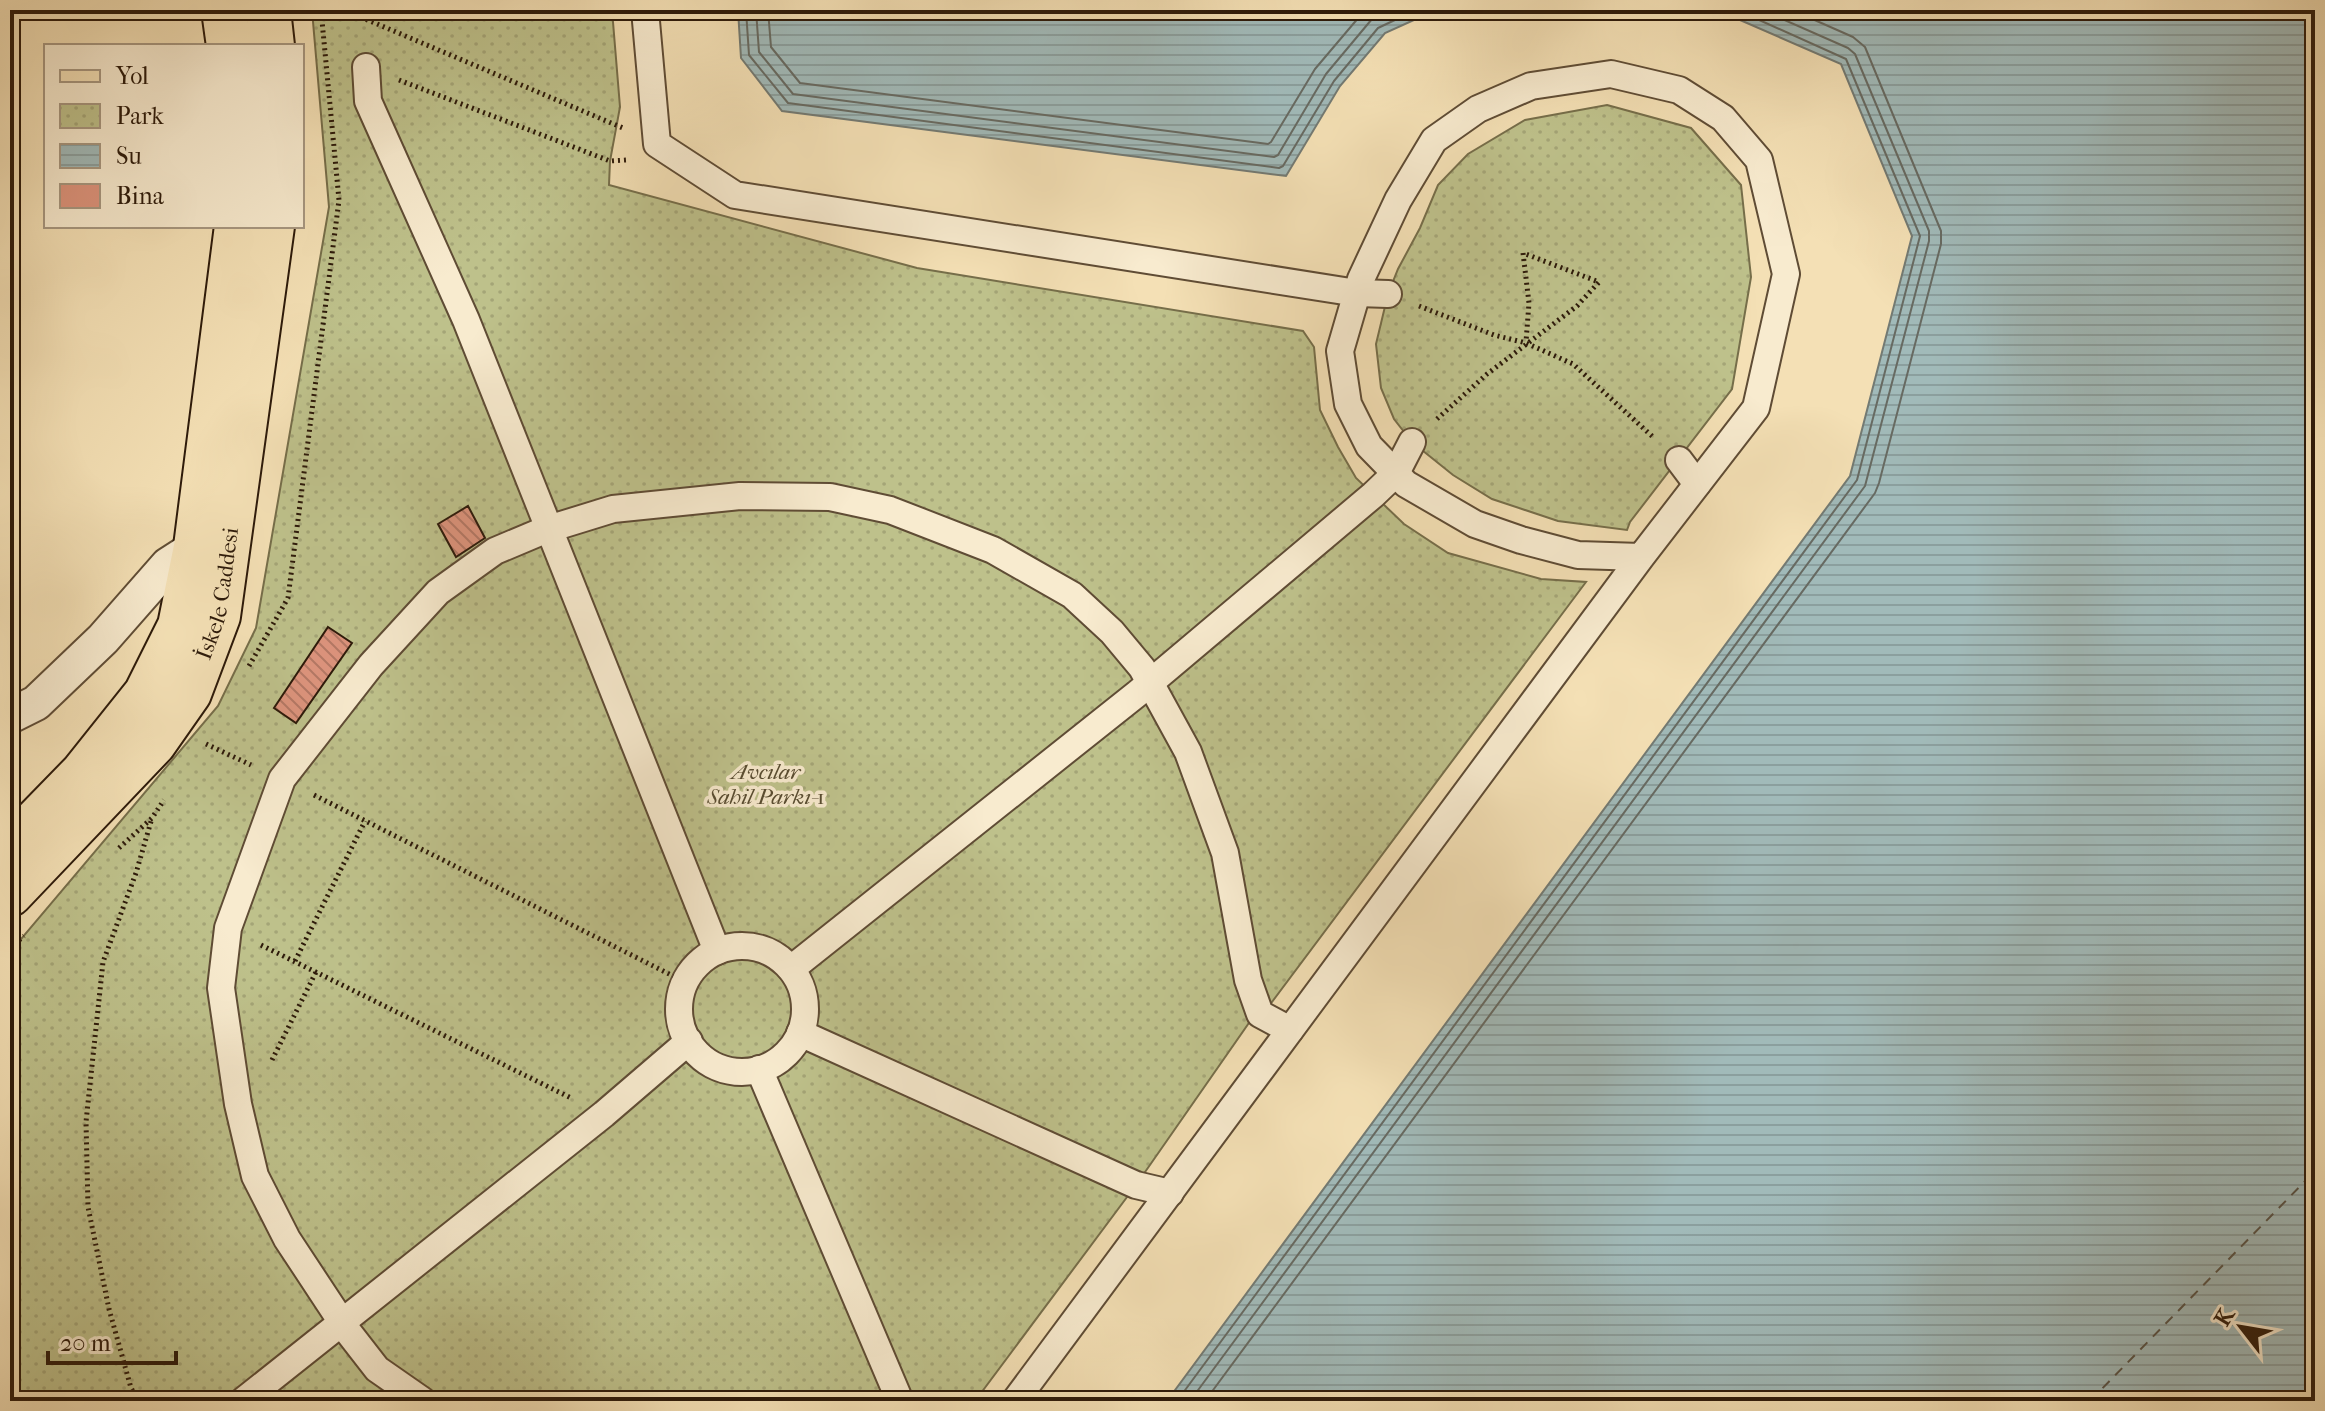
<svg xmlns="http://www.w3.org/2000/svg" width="2325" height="1411" font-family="'IM FELL French Canon',serif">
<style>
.park{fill:url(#park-dots);stroke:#766e4a;stroke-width:2}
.water{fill:url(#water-rules);stroke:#737a73;stroke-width:2}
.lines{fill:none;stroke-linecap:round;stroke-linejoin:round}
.shore{stroke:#676a62;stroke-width:2}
.ferry{stroke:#565247;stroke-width:2;stroke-dasharray:10 8;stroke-linecap:butt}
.building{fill:url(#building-back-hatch);stroke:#2d1a0a;stroke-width:2}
.pedestrian-casing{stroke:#5f4c35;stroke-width:30}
.minor-casing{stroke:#5f4c35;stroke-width:38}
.primary-casing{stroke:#2d1a0a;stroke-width:48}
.path{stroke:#2d1a0a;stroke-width:5;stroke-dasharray:2 4;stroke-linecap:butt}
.pedestrian{stroke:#f8ebcf;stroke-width:26}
.minor{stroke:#f8ebcf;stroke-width:34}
.primary{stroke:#f4e0b5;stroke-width:44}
.labels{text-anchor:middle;stroke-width:7;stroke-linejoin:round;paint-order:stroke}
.street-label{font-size:22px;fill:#2d1a0a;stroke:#f8ebcf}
.park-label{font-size:22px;font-style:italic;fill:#584c31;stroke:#f8ebcf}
</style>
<defs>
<pattern id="park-dots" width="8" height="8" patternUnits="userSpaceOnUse" patternTransform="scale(2)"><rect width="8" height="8" fill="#bec18b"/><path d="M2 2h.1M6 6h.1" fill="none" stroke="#a4a577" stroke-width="1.8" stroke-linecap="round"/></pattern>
<pattern id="water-rules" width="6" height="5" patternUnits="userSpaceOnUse" patternTransform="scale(2)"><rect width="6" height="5" fill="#a1bab9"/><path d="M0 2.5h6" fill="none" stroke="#8b9f9e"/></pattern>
<pattern id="building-back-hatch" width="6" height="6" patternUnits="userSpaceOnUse" patternTransform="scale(2)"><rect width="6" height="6" fill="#dd947d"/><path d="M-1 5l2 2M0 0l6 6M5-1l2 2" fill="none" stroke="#b47865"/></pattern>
</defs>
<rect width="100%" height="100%" fill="#f4e0b5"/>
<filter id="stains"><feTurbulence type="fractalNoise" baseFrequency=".0025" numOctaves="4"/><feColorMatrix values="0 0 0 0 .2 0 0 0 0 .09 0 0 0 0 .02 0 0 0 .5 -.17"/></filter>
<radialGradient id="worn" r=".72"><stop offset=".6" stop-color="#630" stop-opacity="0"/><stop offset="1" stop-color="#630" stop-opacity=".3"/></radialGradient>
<g class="park">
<polygon points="312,10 612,10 620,107 610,161 609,185 917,268 1303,331 1314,347 1320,410 1338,447 1356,478 1404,524 1448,553 1541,579 1586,582 1266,1010 1251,1020 1136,1185 975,1401 10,1401 10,952 218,706 256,628 329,207"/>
<polygon points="1607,105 1691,128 1741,185 1751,277 1732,389 1630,522 1627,530 1558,521 1492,499 1453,475 1412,442 1394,419 1381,388 1376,344 1388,294 1398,269 1420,228 1438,185 1468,154 1525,120"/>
</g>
<g class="water">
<polygon points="738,10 1436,10 1385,33 1340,86 1286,176 782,111 741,58"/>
<polygon points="1717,10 2315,10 2315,1401 1167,1401 1850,476 1912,236 1841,64"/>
</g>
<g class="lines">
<g class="shore">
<polyline points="746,10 749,55 788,103 1279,168 1283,166 1334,81 1378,28 1416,10"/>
<polyline points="756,10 759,52 793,94 1274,157 1278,155 1326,74 1372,19 1391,10"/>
<polyline points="768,10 771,47 800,83 1268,144 1271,142 1315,69 1365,10"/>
<polyline points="1177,1401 1857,480 1920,236 1846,59 1737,10"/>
<polyline points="1190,1401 1865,486 1929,241 1929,231 1855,54 1848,48 1762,10"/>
<polyline points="1205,1401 1875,493 1879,483 1941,244 1941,231 1865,47 1853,37 1792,10"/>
</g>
<polyline class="ferry" points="2090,1401 2315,1171"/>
</g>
<g class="building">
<polygon points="10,80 19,127 10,128"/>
<polygon points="468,506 485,538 456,557 438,524"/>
<polygon points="328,627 352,643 296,723 274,708"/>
</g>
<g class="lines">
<g class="pedestrian-casing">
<g id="pedestrian">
<polyline points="645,10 657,144 735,195 1357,293 1388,294"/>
<polyline points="366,67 368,101 466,320 717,951"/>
<polyline points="1679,460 1697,484"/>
<circle cx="742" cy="1009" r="63"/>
<polyline points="791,969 1138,693 1373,495 1396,473 1412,442"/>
<polyline points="800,1033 1136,1185 1170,1193"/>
<polyline points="759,1069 900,1401"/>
<polyline points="243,1401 604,1114 689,1041"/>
<polyline points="423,1401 377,1369 349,1333 287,1239 255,1176 238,1104 221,988 228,928 282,779 371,665 438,592 495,551 545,530 613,509 740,496 830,497 890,510 993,550 1072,595 1112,632 1142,668 1188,752 1225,853 1248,980 1260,1014 1290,1030"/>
<polyline points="1015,1401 1641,557 1756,408 1786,274 1759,160 1723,118 1679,90 1611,74 1531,86 1478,109 1434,140 1398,200 1361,279 1340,351 1348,404 1369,446 1406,484 1475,524 1521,540 1578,555 1641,557"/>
</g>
</g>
<g class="minor-casing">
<polyline id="minor" points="10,716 36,703 103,639 168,565 196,547"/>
</g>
<g class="primary-casing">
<g id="primary">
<polyline points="224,10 229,46"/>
<polyline points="268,10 272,46"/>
<polyline points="10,848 83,773 146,694 180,626 196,547 237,226"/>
<path id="s1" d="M10 894 154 743 189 693 218 616 272 226"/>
</g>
</g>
<g class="path">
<polyline points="344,10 623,128"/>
<polyline points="399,80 610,161 626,160"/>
<polyline points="1523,253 1529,303 1526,342"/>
<polyline points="1419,306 1494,335 1526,343 1573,364 1653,437"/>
<polyline points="1437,419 1487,374 1577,306 1599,282 1523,253"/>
<polyline points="249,666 288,598 339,200 321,10"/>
<polyline points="206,744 251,765"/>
<polyline points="314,795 685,982"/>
<polyline points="119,848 152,818 164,800"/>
<polyline points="261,945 571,1098"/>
<polyline points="10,948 24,936"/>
<polyline points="295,961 365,821"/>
<polyline points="272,1060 316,972"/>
<polyline points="139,1401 131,1388 109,1309 88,1207 86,1122 103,962 136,873 152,818"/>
</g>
<use href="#pedestrian" class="pedestrian"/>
<use href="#minor" class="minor"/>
<use href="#primary" class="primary"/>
</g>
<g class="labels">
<g class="street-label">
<text dy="8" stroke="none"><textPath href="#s1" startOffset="374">İskele Caddesi</textPath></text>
</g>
<g class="park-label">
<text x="766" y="779">Avcılar<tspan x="766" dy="25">Sahil Parkı-1</tspan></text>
</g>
</g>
<rect width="2325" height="1411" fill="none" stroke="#f4e0b5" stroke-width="40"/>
<rect x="12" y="12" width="2301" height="1387" fill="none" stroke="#2d1a0a" stroke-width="4"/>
<rect x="20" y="20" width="2285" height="1371" fill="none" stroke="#2d1a0a" stroke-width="2"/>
<rect x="44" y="44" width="260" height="184" fill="#f8ebcf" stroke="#a79780" stroke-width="2"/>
<rect x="60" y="70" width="40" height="12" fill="#f4e0b5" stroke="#a79780" stroke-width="2"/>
<text x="116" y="84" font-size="24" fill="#2d1a0a">Yol</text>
<rect x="60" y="104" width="40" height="24" fill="url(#park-dots)" stroke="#a79780" stroke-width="2"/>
<text x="116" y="124" font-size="24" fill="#2d1a0a">Park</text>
<rect x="60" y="144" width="40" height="24" fill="url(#water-rules)" stroke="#a79780" stroke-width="2"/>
<text x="116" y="164" font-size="24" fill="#2d1a0a">Su</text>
<rect x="60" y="184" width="40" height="24" fill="#dd947d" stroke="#a79780" stroke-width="2"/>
<text x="116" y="204" font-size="24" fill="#2d1a0a">Bina</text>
<g transform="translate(2241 1327) rotate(301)" stroke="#f8ebcf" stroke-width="6" paint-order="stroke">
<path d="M0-6L14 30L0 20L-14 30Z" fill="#2d1a0a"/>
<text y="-12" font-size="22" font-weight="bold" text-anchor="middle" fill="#2d1a0a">K</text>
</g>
<path d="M48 1351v12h128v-12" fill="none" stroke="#2d1a0a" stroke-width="4"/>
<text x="60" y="1351" font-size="24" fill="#2d1a0a" stroke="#f8ebcf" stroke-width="6" paint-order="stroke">20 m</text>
<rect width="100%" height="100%" filter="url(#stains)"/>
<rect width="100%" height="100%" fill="url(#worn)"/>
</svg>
